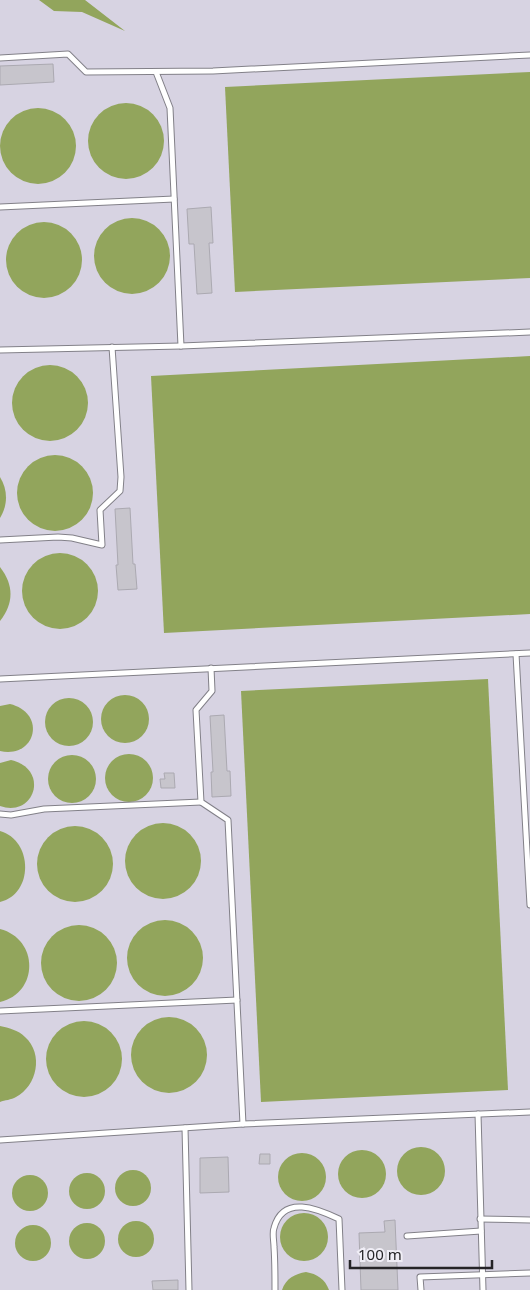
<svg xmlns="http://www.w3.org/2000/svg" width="530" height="1290" font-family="'Noto Sans',sans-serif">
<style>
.built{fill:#d7d3e2}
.water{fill:#92a55c}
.building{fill:#c7c5cc;stroke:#aba9b1}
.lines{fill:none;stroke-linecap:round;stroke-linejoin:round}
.service-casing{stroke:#828088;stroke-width:7}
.service{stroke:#fff;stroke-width:5}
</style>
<rect width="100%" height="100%" fill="#e3e1e9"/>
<rect class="built" x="0" y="0" width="530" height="1290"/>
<g class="water">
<polygon points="39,0 85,0 125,31 82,12 54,11"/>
<polygon points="530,72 530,278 235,292 225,87"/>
<circle cx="126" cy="141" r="38"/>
<circle cx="38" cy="146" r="38"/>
<circle cx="132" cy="256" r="38"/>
<circle cx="44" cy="260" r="38"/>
<polygon points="530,356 530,614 164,633 151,376"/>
<circle cx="50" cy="403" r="38"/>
<circle cx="55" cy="493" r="38"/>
<path d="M0 477C8 490 8 505 0 518Z"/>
<circle cx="60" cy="591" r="38"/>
<path d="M0 567C14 585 14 603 0 621Z"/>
<polygon points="488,679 508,1090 261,1102 241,691"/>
<circle cx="125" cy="719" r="24"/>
<circle cx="69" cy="722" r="24"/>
<path d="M10 704C47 713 36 759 0 751V706Z"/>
<circle cx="129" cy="778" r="24"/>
<circle cx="72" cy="779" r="24"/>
<path d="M11 760C50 769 35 818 0 806V763Z"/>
<circle cx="163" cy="861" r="38"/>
<circle cx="75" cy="864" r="38"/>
<path d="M0 831C33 840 34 894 0 902Z"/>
<circle cx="165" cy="958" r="38"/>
<circle cx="79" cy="963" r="38"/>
<path d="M0 929C39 939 39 993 0 1002Z"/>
<circle cx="169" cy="1055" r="38"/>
<circle cx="84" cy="1059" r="38"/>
<path d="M0 1026C9 1028 18 1030 25 1037 44 1054 37 1086 16 1097 11 1100 5 1100 0 1102Z"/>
<circle cx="421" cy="1171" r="24"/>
<circle cx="362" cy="1174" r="24"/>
<circle cx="302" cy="1177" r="24"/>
<circle cx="133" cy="1188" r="18"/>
<circle cx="87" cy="1191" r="18"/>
<circle cx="30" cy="1193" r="18"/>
<circle cx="304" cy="1237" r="24"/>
<circle cx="136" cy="1239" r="18"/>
<circle cx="87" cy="1241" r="18"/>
<circle cx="33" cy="1243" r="18"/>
<path d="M306 1272C317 1274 325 1279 329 1290H282C286 1278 295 1274 306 1272Z"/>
</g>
<g class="building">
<polygon points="53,64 54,82 0,85 0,66"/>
<polygon points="211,207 213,243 209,243 212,293 197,294 194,244 189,244 187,209"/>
<polygon points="130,508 133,564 135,564 137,589 118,590 116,565 118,565 115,509"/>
<polygon points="224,715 227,771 230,771 231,796 212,797 211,772 213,772 210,716"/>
<polygon points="164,773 174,773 175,788 161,788 160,779 165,779"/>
<polygon points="260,1154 270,1154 270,1164 259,1164"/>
<polygon points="228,1157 229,1192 200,1193 200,1158"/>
<polygon points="395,1220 398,1290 361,1290 359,1233 385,1232 384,1221"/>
<polygon points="178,1280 178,1290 153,1290 152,1281"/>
</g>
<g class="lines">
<g class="service-casing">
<g id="service">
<polyline points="0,58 68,54 86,72 213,71 530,55"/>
<polyline points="156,72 170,108 181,346"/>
<polyline points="0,207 174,199"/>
<polyline points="0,350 181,346 530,332"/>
<polyline points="0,540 58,537 72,538 102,545 100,510 120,491 121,477 112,347"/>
<polyline points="516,654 530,905"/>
<polyline points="211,668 212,691 196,710 201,802 228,820 243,1124"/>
<polyline points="0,679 530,653"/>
<polyline points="0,814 11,815 44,809 201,802"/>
<polyline points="0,1011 237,1000"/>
<polyline points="478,1114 483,1290"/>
<polyline points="185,1128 189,1290"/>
<polyline points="0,1140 243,1124 530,1112"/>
<polyline points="480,1219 530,1220"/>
<polyline points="407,1236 481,1231"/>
<path d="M275 1290C275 1276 275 1261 274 1247 274 1241 272 1233 274 1228 283 1194 318 1209 339 1219L342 1290"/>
<polyline points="421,1290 420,1277 530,1273"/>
</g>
</g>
<use href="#service" class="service"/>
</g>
<path d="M350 1260v8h142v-8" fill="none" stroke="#252427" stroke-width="2.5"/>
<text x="358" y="1260" font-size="15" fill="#252427" stroke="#f0eef6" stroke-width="4" paint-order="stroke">100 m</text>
</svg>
